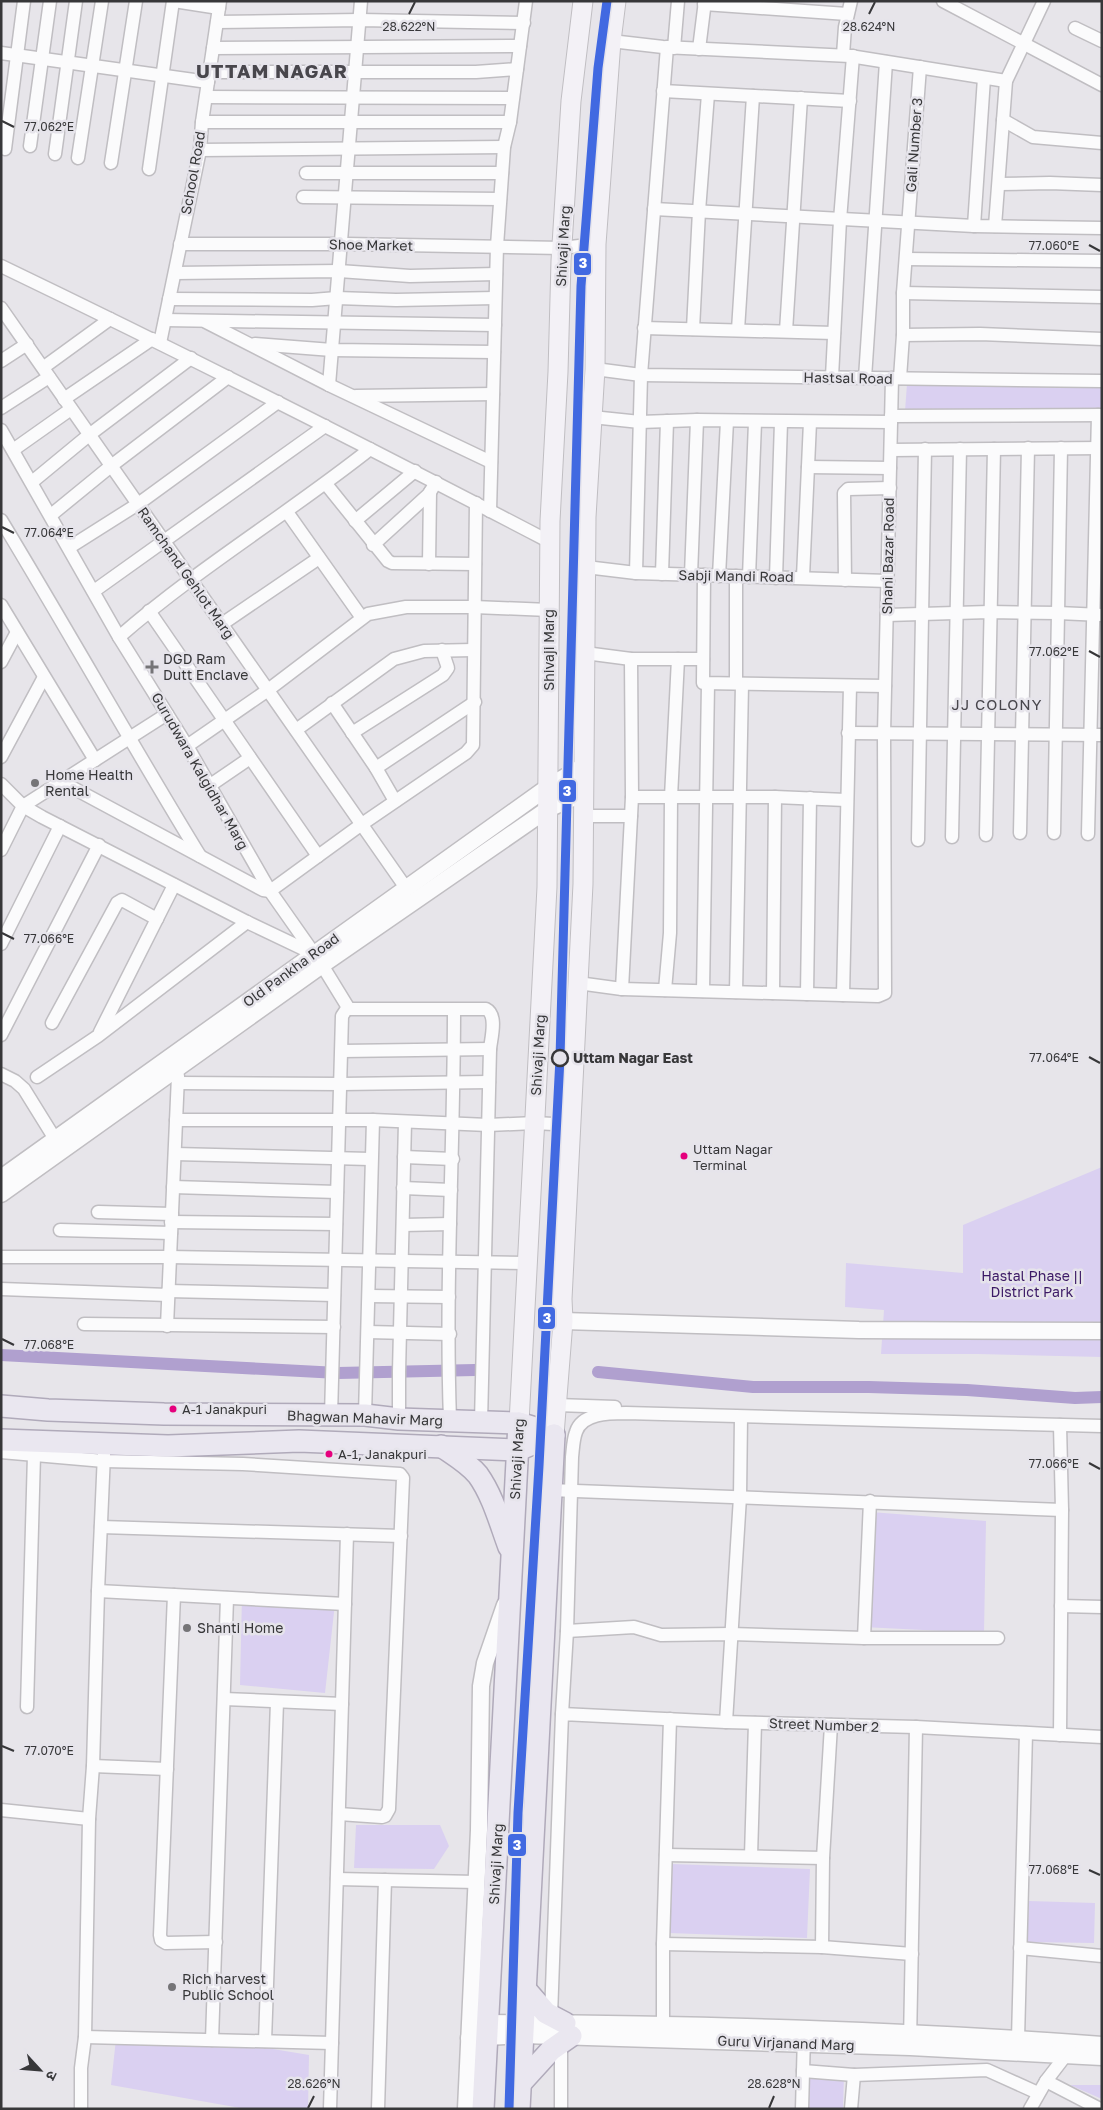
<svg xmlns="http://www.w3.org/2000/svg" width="1103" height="2110" font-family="'Golos Text','Noto Sans Devanagari',sans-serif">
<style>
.green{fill:#dad0f1}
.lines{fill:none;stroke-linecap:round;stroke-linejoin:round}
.canal{stroke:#b0a0cf;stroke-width:12}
.minor-casing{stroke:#c0bec2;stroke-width:15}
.tertiary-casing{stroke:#c0bec2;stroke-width:19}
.secondary-casing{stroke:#c0bec2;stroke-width:21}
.primary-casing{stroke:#b0aaba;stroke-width:24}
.minor{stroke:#fbfbfc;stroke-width:12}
.tertiary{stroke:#fbfbfc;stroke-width:16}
.secondary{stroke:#f3f1f6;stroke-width:19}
.primary{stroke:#eae7f0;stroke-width:21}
.metro-1-casing{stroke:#e6e4eb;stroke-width:12}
.metro-1{stroke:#4169e1;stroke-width:9}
.ticks{fill:none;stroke:#373739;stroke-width:2}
.poi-dot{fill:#757477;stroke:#e6e4eb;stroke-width:2}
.stop-dot{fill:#e6e4eb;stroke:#373739;stroke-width:2.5}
.bus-dot{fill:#e5007d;stroke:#e6e4eb;stroke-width:2}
.labels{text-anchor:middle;stroke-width:5;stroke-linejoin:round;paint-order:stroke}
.bus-label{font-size:13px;fill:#373739;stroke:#e6e4eb;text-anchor:start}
.street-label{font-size:14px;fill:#373739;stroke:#e6e4eb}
.poi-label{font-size:14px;fill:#373739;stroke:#e6e4eb;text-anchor:start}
.stop-label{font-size:14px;font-weight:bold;fill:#373739;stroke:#e6e4eb;text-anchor:start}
.park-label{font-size:14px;fill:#3c1a66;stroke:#e6e4eb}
.neighbourhood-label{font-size:15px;letter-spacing:1px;fill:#48464c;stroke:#e6e4eb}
.district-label{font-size:19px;font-weight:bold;letter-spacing:1px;fill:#48464c;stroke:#e6e4eb}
.ticks-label{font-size:12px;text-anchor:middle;fill:#373739;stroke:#e6e4eb;stroke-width:5;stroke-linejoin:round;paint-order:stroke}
.line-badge{stroke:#e6e4eb;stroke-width:2}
.badge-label{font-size:14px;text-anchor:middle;font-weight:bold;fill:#fff}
</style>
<rect width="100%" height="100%" fill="#e7e5ea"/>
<g class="green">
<polygon points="907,384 1102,387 1102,413 905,411"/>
<polygon points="1102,1167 1102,1357 978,1354 881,1354 884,1310 845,1307 846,1263 963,1273 963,1225"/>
<polygon points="871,1512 986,1521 984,1633 863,1627"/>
<polygon points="242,1596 335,1603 325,1693 240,1685"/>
<polygon points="356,1825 440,1825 449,1846 434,1869 354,1868"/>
<polygon points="671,1864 810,1869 807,1938 669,1933"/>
<polygon points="1029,1901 1095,1903 1094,1943 1027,1942"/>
<polygon points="116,2039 261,2047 309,2055 308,2109 246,2109 111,2085"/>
<polygon points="810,2073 844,2074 843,2109 809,2109"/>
<polygon points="1070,2085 1102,2085 1102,2099"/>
</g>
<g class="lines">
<g class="canal">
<polyline points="1,1355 338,1373 475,1370"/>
<polyline points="598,1372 753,1387 869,1387 967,1390 1075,1398 1102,1397"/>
</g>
<g class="minor-casing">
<g id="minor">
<polyline points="174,1 219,8"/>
<polyline points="943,1 1102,85"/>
<polyline points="704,4 847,14"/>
<polyline points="217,22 360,20 524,23"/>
<polyline points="1075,28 1102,41"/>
<polyline points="611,41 663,47 850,56 1006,81"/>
<polyline points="213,48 520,46"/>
<polyline points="674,48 678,1"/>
<polyline points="699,49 705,1"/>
<polyline points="1,53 208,82"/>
<polyline points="843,55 845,27 851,1"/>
<polyline points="210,72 476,72 517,69"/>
<polyline points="663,91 850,101"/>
<polyline points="206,97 513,98"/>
<polyline points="1003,120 1033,137 1102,143"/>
<polyline points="202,122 510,122"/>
<polyline points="30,146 50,1"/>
<polyline points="5,149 24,1"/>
<polyline points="200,150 504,147"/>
<polyline points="55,154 76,1"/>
<polyline points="78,158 102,1"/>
<polyline points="111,163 136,1"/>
<polyline points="149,169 173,1"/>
<polyline points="306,173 502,173"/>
<polyline points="999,184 1050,183 1102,185"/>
<polyline points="303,197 500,199"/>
<polyline points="654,209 974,226 1102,228"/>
<polyline points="974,226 984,78"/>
<polyline points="995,226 1006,81 1044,1"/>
<polyline points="180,244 346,244 562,248 596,244"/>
<polyline points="906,259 1102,261"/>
<path d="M1 266C186 355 368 447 550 542"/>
<polyline points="175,273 339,271 410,276 496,274"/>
<polyline points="903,293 1102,297"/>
<polyline points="169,299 312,300 337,298 396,300 495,298"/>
<polyline points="1,308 406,888"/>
<polyline points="165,320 495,325"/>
<polyline points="206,322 329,385 491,462"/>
<polyline points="644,328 834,333"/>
<polyline points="693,329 699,211 708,94"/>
<polyline points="738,330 753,96"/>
<polyline points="786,331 801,98"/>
<polyline points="903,335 980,334 1102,339"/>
<polyline points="160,343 200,150 202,122 220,1"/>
<polyline points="255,344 332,350 494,352"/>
<polyline points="1,361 27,344"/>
<polyline points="44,367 110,319"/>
<polyline points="595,369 641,375 1102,381"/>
<polyline points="832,377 840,220 853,56"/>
<polyline points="865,378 886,62"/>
<polyline points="900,378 903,335 903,293 920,67"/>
<polyline points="329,385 361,1"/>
<polyline points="356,396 493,394"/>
<polyline points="64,399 152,339"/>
<polyline points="1,408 49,377"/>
<polyline points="891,416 1102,415"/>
<polyline points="592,417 640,422 697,420 891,422"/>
<polyline points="1,430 119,637 187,746 270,891 322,965 349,1009"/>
<polyline points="13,450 71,409"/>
<polyline points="891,450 1102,448"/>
<polyline points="808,467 890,468"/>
<polyline points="32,482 89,435 191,358"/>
<polyline points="326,484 388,561 392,563 475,564"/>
<polyline points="490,511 497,246 504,147 510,122 526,1"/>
<polyline points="287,512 362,618"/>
<polyline points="51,515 111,466 228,377"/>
<path d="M1 520C69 632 132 745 200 856"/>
<polyline points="355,521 415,471"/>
<polyline points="373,545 429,494 436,482"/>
<polyline points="70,547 138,504 278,402"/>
<polyline points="429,564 430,492"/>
<polyline points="586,567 636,573 888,581"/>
<polyline points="636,573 641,375 667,47"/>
<polyline points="662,574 667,421"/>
<polyline points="691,575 697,420"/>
<polyline points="704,575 703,683 885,686"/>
<polyline points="719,576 727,421"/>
<polyline points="749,577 755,422"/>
<polyline points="803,577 810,422"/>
<polyline points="776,578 781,422"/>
<polyline points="845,580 844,493 848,489 890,488"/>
<polyline points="94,591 325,426"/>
<polyline points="1,605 95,760"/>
<polyline points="149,611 318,856"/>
<polyline points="887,615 989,612 1058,613 1102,615"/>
<polyline points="222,624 319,558"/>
<path d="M119 637C198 568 288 514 370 449"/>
<polyline points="585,653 631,659 703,659"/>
<polyline points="1,662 17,632"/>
<polyline points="736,683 736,576"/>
<polyline points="332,703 376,768 395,801"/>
<polyline points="296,730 394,659 424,651 473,650"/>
<polyline points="352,733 443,675 448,668 442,650"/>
<polyline points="848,733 1102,735"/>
<polyline points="187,746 268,690 368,614 406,607 474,607 549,610"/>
<polyline points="1,757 44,677"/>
<polyline points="376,768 475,702"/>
<polyline points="62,782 263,890 270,891 362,824 466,753 473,745 476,503"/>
<polyline points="1,784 23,806 42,817 247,922 312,953"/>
<polyline points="209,786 250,758"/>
<polyline points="632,797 775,797 846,800"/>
<polyline points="583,816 631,816"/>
<polyline points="1020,833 1028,448"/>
<polyline points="1054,833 1061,448"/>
<polyline points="1088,834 1098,415"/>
<polyline points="986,835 994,449"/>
<polyline points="952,837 960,449"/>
<polyline points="918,840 925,449"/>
<polyline points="1,850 23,806 167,714"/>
<polyline points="1,944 60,826"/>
<polyline points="578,983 622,989 878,996 885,993 884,734 892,378"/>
<polyline points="622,989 632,797 631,659"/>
<polyline points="665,990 670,933 671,797 678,659"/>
<polyline points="703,991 708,684"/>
<polyline points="736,992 742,684"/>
<polyline points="773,993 775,797"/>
<polyline points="807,994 810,798"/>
<polyline points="843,995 850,686"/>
<polyline points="52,1023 117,903 122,900 157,919"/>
<polyline points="100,1032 174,885"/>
<polyline points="1,1035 99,845"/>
<polyline points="342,1051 490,1049"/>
<polyline points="1,1074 15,1081 24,1089 55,1139"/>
<polyline points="37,1077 98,1036 247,922"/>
<polyline points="178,1083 341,1084 489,1082"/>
<polyline points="176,1120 373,1120 488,1125 535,1123 571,1125"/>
<polyline points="175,1154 370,1159"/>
<polyline points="404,1157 453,1159"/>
<polyline points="173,1187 337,1192"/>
<polyline points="403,1188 451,1190"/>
<polyline points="98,1212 172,1214"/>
<polyline points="171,1222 336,1224"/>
<polyline points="403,1225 450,1224"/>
<polyline points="60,1230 171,1233"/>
<polyline points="1,1257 169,1257 527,1263"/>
<polyline points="1,1289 168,1295"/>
<polyline points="168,1291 334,1295"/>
<polyline points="369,1296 449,1297"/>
<polyline points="84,1324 334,1327"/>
<polyline points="167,1326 178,1076"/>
<polyline points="368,1332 450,1334"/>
<polyline points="557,1405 615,1407"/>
<polyline points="365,1415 373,1120"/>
<path d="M331 1416 342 1016 346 1010 349 1009H486C498 1015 491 1038 490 1049L481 1422"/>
<polyline points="399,1419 399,1372 405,1122"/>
<path d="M450 1420C445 1284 454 1147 454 1010"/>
<polyline points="1,1452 104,1461 243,1464 400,1474 403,1478 389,1809 385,1816 382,1817 339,1814"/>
<polyline points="550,1490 1062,1510"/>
<polyline points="101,1527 401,1536"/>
<polyline points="98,1591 345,1604"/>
<polyline points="174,1595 160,1935 161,1940 166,1943 216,1942"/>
<polyline points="1061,1606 1102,1607"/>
<polyline points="567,1631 634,1627 661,1635 731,1634 864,1638 998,1638"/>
<polyline points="864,1638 870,1501"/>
<polyline points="224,1699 342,1704"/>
<polyline points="27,1707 34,1455"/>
<path d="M562 1714 567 1631 572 1457C573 1449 573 1440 576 1432 582 1413 609 1413 626 1413L1102 1426"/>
<polyline points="726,1722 740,1497 741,1417"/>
<polyline points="1060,1735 1062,1510 1060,1425"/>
<polyline points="93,1766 167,1769"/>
<polyline points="1,1810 89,1819"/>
<polyline points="666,1855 823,1858"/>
<polyline points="751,1856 755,1723"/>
<polyline points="337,1879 476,1882"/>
<polyline points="663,1944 822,1947 912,1954"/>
<polyline points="822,1947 823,1858 831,1725"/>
<polyline points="1020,1948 1102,1956"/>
<polyline points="551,2016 562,1714 726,1722 916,1727 1102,1737"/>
<polyline points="663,2024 663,1944 670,1719"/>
<polyline points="85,2037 332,2043"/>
<polyline points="1018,2039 1026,1733"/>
<polyline points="212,2040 227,1598"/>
<polyline points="265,2041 277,1702"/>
<polyline points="910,2042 916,1727"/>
<polyline points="803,2071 854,2075 987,2070 1038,2093"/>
<polyline points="1046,2081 1100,2109"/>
<polyline points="81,2109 81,2068 85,2037 89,1819 93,1766 98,1591 104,1454"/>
<polyline points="330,2109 347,1534"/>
<polyline points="378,2109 385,1880"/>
<polyline points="561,2109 561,2043"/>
<polyline points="802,2109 804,2035"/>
<polyline points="851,2109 854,2075"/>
<polyline points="1030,2109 1046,2081 1066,2055"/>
</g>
</g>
<g class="tertiary-casing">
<g id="tertiary">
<polyline points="1,1178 548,787 584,766"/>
<polyline points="1,1194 322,965 548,809 584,793"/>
<polyline points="563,1321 859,1330 1102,1331"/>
<path d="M487 2023C692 2024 897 2029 1102 2045"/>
<polyline points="469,2038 523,2035 910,2047 1102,2057"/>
<polyline points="466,2109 479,1830 481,1686 485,1663 505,1605"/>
</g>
</g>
<g class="secondary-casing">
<g id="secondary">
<polyline points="519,1423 547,887 550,521 558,372 561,261 571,101 583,1"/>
<polyline points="554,1435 563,1321 562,1299 583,884 586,517 595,369 596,244 611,41 616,1"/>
</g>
</g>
<g class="primary-casing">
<g id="primary">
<polyline points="1,1406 48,1410 164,1414 365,1415 399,1419 519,1423 532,1427"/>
<polyline points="1,1440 168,1446 299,1441 518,1450 554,1435"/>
<path d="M441 1446C454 1455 468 1463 478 1475 493 1496 500 1523 509 1547"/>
<polyline points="525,1989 546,2013 565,2023"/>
<polyline points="520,2084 551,2050 571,2036"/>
<polyline points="483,2109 519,1423"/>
<polyline points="519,2109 554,1435"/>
</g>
</g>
<use href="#minor" class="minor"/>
<use href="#tertiary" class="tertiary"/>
<use href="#secondary" class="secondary"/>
<use href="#primary" class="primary"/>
<g class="metro-1-casing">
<polyline id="metro-1" points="509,2109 518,1813 539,1466 560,1058 581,286 598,68 607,1"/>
</g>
<use href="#metro-1" class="metro-1"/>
</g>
<path class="ticks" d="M409 14 415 2M869 14 875 2M2 121 14 127M1089 245 1100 251M2 527 14 533M1089 651 1100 657M2 933 14 939M1089 1057 1100 1063M2 1339 14 1345M1089 1463 1100 1469M2 1746 14 1751M1089 1870 1100 1875M308 2108 314 2096M769 2108 774 2096"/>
<g class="poi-dot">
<path d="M149.5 659.5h5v5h5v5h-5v5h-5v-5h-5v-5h5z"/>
<circle cx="35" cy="783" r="5"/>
<circle cx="187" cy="1628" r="5"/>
<circle cx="172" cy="1987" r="5"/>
</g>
<circle class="stop-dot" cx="560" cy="1058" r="8"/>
<g class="bus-dot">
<circle cx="684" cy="1156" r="4.5"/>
<circle cx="173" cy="1409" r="4.5"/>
<circle cx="329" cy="1454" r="4.5"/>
</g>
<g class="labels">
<g class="bus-label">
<text x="693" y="1154">Uttam Nagar<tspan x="693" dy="16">Terminal</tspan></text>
<text x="182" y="1414">A-1 Janakpuri</text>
<text x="338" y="1459">A-1, Janakpuri</text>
</g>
<g class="street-label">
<text transform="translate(914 145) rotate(-86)" y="5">Gali Number 3</text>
<text transform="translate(193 173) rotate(-80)" y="5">School Road</text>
<text transform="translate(371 245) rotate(1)" y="5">Shoe Market</text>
<text transform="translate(563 246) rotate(-87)" y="5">Shivaji Marg</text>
<text transform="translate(848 378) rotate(1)" y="5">Hastsal Road</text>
<text transform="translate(888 556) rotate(-89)" y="5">Shani Bazar Road</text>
<text transform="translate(186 573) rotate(55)" y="5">Ramchand Gehlot Marg</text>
<text transform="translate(736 576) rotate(1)" y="5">Sabji Mandi Road</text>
<text transform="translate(549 650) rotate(-90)" y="5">Shivaji Marg</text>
<text transform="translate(200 771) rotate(60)" y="5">Gurudwara Kalgidhar Marg</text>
<text transform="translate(291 970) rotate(-36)" y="5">Old Pankha Road</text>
<text transform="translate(538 1055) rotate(-87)" y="5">Shivaji Marg</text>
<text transform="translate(365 1418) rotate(2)" y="5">Bhagwan Mahavir Marg</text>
<text transform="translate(517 1459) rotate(-87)" y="5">Shivaji Marg</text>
<text transform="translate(824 1725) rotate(2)" y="5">Street Number 2</text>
<text transform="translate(496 1864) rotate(-87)" y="5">Shivaji Marg</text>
<text transform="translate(786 2043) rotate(2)" y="5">Guru Virjanand Marg</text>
</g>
<g class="poi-label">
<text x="163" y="664">DGD Ram<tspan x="163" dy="16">Dutt Enclave</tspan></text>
<text x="45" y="780">Home Health<tspan x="45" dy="16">Rental</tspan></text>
<text x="197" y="1633">Shanti Home</text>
<text x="182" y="1984">Rich harvest<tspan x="182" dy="16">Public School</tspan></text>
</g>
<g class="stop-label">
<text x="573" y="1063">Uttam Nagar East</text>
</g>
<g class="park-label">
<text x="1032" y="1281">Hastal Phase ||<tspan x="1032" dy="16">District Park</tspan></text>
</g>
<g class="neighbourhood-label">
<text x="997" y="710">JJ COLONY</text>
</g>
<g class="district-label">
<text x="272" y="78">UTTAM NAGAR</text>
</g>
</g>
<g class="ticks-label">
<text x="409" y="31">28.622°N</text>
<text x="869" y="31">28.624°N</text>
<text x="49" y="131">77.062°E</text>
<text x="1054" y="250">77.060°E</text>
<text x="49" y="537">77.064°E</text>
<text x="1054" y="656">77.062°E</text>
<text x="49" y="943">77.066°E</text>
<text x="1054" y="1062">77.064°E</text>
<text x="49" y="1349">77.068°E</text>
<text x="1054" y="1468">77.066°E</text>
<text x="49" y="1755">77.070°E</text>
<text x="1054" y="1874">77.068°E</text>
<text x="314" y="2088">28.626°N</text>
<text x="774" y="2088">28.628°N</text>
</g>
<g class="line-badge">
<rect x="573" y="252" width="19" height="24" rx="5" fill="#4169e1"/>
<rect x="558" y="779" width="19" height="24" rx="5" fill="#4169e1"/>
<rect x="537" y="1306" width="19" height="24" rx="5" fill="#4169e1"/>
<rect x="507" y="1833" width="20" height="24" rx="5" fill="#4169e1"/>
</g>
<g class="badge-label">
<text x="583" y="268">3</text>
<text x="567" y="796">3</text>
<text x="547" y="1323">3</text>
<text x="517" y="1850">3</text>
</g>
<rect width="1103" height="2110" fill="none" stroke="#373739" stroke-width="5"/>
<g transform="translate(40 2070) rotate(116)" stroke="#e6e4eb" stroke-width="4" paint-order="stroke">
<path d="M0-4L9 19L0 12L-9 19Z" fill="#373739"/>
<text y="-8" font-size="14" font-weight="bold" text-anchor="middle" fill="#373739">उ</text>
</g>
</svg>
